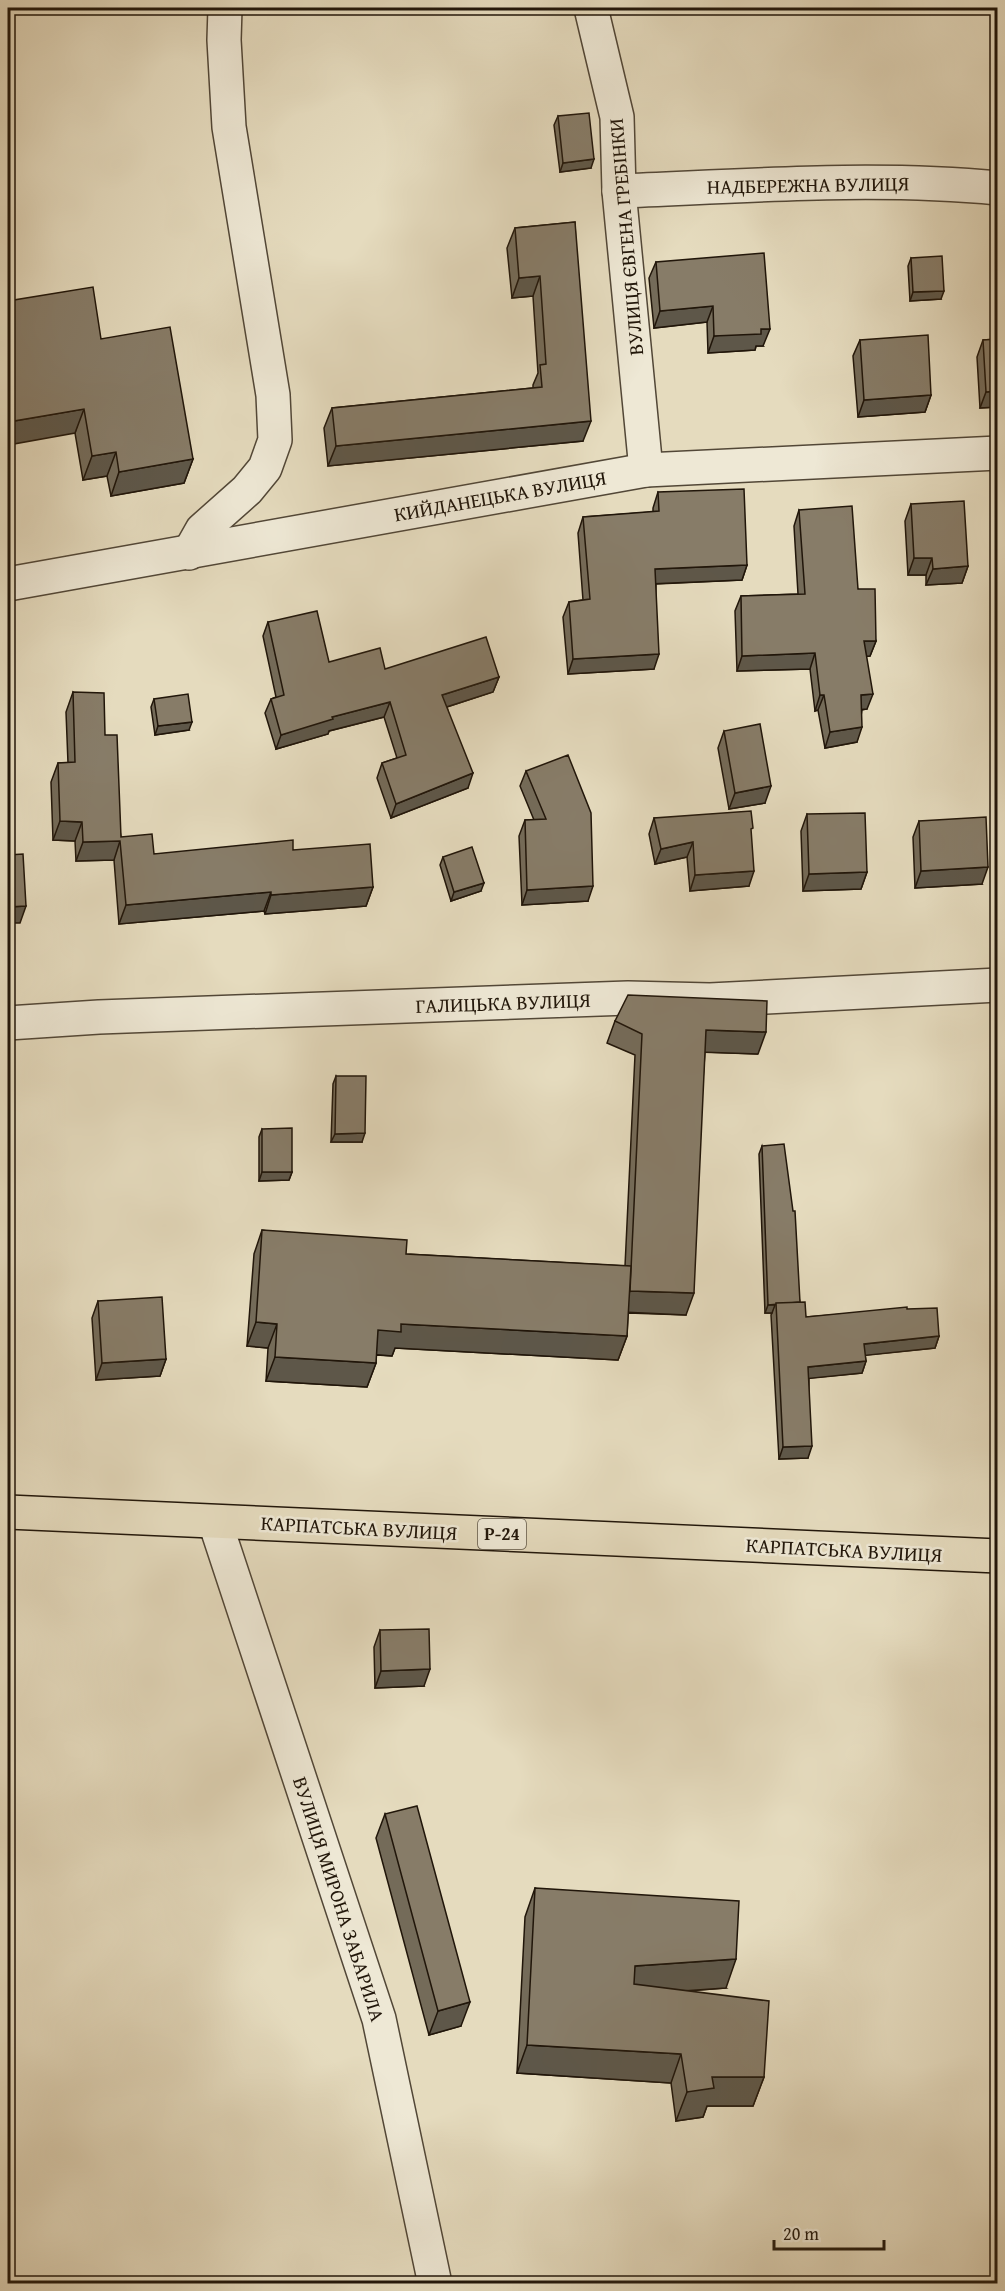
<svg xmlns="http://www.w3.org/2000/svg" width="1005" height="2291" font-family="'Gentium Book Plus',serif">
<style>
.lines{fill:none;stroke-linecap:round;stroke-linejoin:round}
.street-casing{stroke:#524737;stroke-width:36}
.primary-casing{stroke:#21160a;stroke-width:36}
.street{stroke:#eee8d5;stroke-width:33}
.primary{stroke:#e5dbbe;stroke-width:33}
.wall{fill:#746b59;stroke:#21160a;stroke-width:1.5}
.shaded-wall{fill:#5e5749;stroke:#21160a;stroke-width:1.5}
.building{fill:#877c68;stroke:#21160a;stroke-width:1.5}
.labels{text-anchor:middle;stroke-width:5;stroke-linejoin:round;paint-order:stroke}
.shield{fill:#eee8d5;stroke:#5e5547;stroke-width:1.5}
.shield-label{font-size:18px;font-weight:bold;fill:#21160a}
.street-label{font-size:20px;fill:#21160a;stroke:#eee8d5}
</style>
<rect width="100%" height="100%" fill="#e5dbbe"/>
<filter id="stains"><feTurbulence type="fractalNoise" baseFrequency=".00333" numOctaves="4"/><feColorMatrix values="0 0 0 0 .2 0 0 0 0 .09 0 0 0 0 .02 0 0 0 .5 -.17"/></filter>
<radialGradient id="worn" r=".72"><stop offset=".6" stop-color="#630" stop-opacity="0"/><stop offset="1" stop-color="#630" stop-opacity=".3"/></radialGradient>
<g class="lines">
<g class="street-casing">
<g id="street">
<polyline points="591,8 617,117 619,191 646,470"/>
<path d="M619 191C745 186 872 176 998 188"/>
<polyline points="189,553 202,530 247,490 265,468 275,440 273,395 229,127 224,40 225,8"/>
<polyline points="8,584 646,470 998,453"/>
<polyline points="8,1023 99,1017 628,998 710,1000 998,985"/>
<polyline points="215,1522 379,2019 435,2284"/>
</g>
</g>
<g class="primary-casing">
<polyline id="primary" points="8,1512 998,1556"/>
</g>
<use href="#street" class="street"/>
<use href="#primary" class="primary"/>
</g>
<g class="wall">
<polygon points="558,116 591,168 560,172 554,125"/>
<polygon points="575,222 583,441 328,466 324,428 332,408 533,388 533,385 538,373 533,296 512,298 507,248 515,228"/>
<polygon points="911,258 941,299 910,301 908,266"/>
<polygon points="656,262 763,346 756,346 755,350 708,353 707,322 654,328 649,278"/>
<polygon points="101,339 193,459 184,483 111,496 107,476 83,480 75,433"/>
<polygon points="998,339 998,407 980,408 977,357 983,340"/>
<polygon points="860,340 931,395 925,412 858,417 853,356"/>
<polygon points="658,492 747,565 742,580 656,584 654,669 568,674 563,617 569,602 583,600 578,533 583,517 653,512 653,508"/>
<polygon points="911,504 968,566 962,583 926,585 926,575 908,575 905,521"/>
<polygon points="799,510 858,589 876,641 870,656 866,656 867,709 862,710 857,742 825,748 818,710 815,711 810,669 737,671 735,611 741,596 798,594 794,526"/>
<polygon points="268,622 329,662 385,669 499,677 493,692 447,707 468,788 391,818 377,778 382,763 397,758 384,717 329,731 328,734 276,749 265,713 271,699 276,697 263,636"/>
<polygon points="73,692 105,735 121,837 154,854 293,850 373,887 366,906 265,914 264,911 119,924 114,860 76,861 75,841 53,840 51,782 58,763 68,763 66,712"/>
<polygon points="154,699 189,730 155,735 151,707"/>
<polygon points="724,731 765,803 729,809 718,748"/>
<polygon points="526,771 588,901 522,905 519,836 525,820 534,820 520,786"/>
<polygon points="807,814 867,872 861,889 803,891 801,831"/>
<polygon points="654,818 751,834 749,886 690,891 687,857 655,864 649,834"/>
<polygon points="919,821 982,884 915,888 913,837"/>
<polygon points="443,857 481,891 451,901 440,865"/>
<polygon points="615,1021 758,1054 705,1052 686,1315 628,1313 627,1336 618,1360 395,1348 392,1356 376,1355 376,1363 367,1387 266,1381 268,1348 247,1346 254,1254 262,1230 406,1254 625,1266 635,1055 607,1043"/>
<polygon points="336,1076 362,1142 331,1142 333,1084"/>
<polygon points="262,1129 292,1172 289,1180 259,1181 259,1137"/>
<polygon points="762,1146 800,1302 806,1317 907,1309 939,1336 935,1348 865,1355 866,1361 862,1373 809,1378 808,1458 779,1459 771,1315 772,1313 765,1313 759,1154"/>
<polygon points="98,1301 166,1359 160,1376 96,1380 92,1318"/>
<polygon points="380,1630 424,1686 375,1688 374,1647"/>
<polygon points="385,1814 461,2026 429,2035 376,1838"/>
<polygon points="535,1888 726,1988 688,1991 764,2077 753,2106 707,2106 703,2117 676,2121 671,2083 517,2073 525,1917"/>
</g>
<g class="shaded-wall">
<polygon points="594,159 591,168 560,172 563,163"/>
<polygon points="540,276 533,296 512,298 519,278"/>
<polygon points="944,291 941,299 910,301 913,292"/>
<polygon points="713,306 707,322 654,328 660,311"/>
<polygon points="761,329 770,329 763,346 756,346 755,350 708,353 714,336"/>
<polygon points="998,391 998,407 980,408 986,392"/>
<polygon points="931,395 925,412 858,417 864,400"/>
<polygon points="84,409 75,433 8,445 8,422"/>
<polygon points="591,421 583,441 328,466 336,446"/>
<polygon points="116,452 107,476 83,480 92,456"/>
<polygon points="193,459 184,483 111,496 119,472"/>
<polygon points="914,558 932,558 926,575 908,575"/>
<polygon points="747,565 742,580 649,584 655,569"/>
<polygon points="968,566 962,583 926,585 933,569"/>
<polygon points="864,641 876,641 870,656 858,657"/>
<polygon points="815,653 810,669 737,671 742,656"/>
<polygon points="659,654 654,669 568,674 573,659"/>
<polygon points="499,677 493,692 437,710 442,695"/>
<polygon points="873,694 867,709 856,710 861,695"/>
<polygon points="820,695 824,695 818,710 815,711"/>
<polygon points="390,702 384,717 329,731 328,734 276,749 281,735 332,717"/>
<polygon points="192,722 189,730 155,735 158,726"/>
<polygon points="862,727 857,742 825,748 830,732"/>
<polygon points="473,773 468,788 391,818 396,804"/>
<polygon points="771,786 765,803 729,809 735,793"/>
<polygon points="60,821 82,822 75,841 53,840"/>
<polygon points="120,841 114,860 76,861 83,842"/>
<polygon points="693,842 687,857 655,864 661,849"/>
<polygon points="988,867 982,884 915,888 921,871"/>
<polygon points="754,871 749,886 690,891 695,875"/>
<polygon points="867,872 861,889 803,891 809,874"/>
<polygon points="484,883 481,891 451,901 454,892"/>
<polygon points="593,886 588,901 522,905 527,890"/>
<polygon points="373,887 366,906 265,914 271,895"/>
<polygon points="271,892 264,911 119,924 126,905"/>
<polygon points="26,906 20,923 8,923 8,907"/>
<polygon points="706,1030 766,1032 758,1054 698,1052"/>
<polygon points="365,1133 362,1142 331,1142 335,1134"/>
<polygon points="262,1172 292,1172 289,1180 259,1181"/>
<polygon points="630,1291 694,1293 686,1315 622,1312"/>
<polygon points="768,1305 775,1305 772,1313 765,1313"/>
<polygon points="256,1322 277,1324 268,1348 247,1346"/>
<polygon points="401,1324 627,1336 618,1360 395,1348 392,1356 369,1354 378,1330"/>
<polygon points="939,1336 935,1348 860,1356 864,1344"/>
<polygon points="275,1357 376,1363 367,1387 266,1381"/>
<polygon points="166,1359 160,1376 96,1380 102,1363"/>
<polygon points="866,1361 862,1373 804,1379 808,1367"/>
<polygon points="812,1446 808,1458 779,1459 783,1447"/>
<polygon points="430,1669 424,1686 375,1688 381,1671"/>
<polygon points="736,1959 726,1988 624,1995 635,1966"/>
<polygon points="470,2002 461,2026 429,2035 438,2011"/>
<polygon points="527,2045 681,2054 671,2083 517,2073"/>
<polygon points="712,2077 764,2077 753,2106 707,2106 703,2117 676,2121 687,2092"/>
</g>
<g class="building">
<polygon points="589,113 594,159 563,163 558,116"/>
<polygon points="575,222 591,421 336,446 332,408 542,387 540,365 546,364 540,276 519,278 515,228"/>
<polygon points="764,253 770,329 761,329 761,334 714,336 713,306 660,311 656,262"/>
<polygon points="942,256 944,291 913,292 911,258"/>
<polygon points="93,287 101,339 170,327 193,459 119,472 116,452 92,456 84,409 8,422 8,301"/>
<polygon points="928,335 931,395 864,400 860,340"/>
<polygon points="998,339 998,391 986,392 983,340"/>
<polygon points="744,489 747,565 655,569 659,654 573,659 569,602 590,599 583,517 659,511 658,492"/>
<polygon points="964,501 968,566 933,569 932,558 914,558 911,504"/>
<polygon points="852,506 858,589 875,589 876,641 864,641 873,694 861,695 862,727 830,732 824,695 820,695 815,653 742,656 741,596 805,594 799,510"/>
<polygon points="317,611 329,662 380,648 385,669 486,637 499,677 442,695 473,773 396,804 382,763 406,755 390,702 332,717 333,719 281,735 271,699 284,695 268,622"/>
<polygon points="73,692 104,693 105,735 117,735 121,837 152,834 154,854 293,840 293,850 370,844 373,887 271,895 271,892 126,905 120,841 83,842 82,822 60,821 58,763 75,762"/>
<polygon points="188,694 192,722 158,726 154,699"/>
<polygon points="760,724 771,786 735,793 724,731"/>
<polygon points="568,755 591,813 593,886 527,890 525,820 546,819 526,771"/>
<polygon points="751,811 753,828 751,829 754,871 695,875 693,842 661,849 654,818"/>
<polygon points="865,813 867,872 809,874 807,814"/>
<polygon points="986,817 988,867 921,871 919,821"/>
<polygon points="472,847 484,883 454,892 443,857"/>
<polygon points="23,854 26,906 8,907 8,855"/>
<polygon points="628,995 767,1001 766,1032 706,1030 694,1293 630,1291 642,1034 615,1021"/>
<polygon points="336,1076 366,1076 365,1133 335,1134"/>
<polygon points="292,1128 292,1172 262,1172 262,1129"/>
<polygon points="784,1144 793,1211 795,1211 800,1302 768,1305 762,1146"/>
<polygon points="262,1230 407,1240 406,1254 631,1266 627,1336 401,1324 401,1332 378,1330 376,1363 275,1357 277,1324 256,1322"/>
<polygon points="162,1297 166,1359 102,1363 98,1301"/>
<polygon points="805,1302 806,1317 907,1307 907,1309 937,1308 939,1336 864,1344 866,1361 808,1367 812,1446 783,1447 776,1303"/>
<polygon points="429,1629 430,1669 381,1671 380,1630"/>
<polygon points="417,1806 470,2002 438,2011 385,1814"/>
<polygon points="535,1888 739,1901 736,1959 635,1966 634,1984 769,2001 764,2077 712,2077 714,2088 687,2092 681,2054 527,2045"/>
</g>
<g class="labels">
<rect class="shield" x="478" y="1519" width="48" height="30" rx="4.5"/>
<g class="shield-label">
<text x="502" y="1540">Р-24</text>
</g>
<g class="street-label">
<text transform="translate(808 185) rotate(-1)" y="7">НАДБЕРЕЖНА ВУЛИЦЯ</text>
<text transform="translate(626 237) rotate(-95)" y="7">ВУЛИЦЯ ЄВГЕНА ГРЕБІНКИ</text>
<text transform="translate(500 496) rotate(-10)" y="7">КИЙДАНЕЦЬКА ВУЛИЦЯ</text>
<text transform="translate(503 1003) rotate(-2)" y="7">ГАЛИЦЬКА ВУЛИЦЯ</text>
<text transform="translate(359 1528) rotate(3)" y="7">КАРПАТСЬКА ВУЛИЦЯ</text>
<text transform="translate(844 1550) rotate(3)" y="7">КАРПАТСЬКА ВУЛИЦЯ</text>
<text transform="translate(339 1899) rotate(72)" y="7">ВУЛИЦЯ МИРОНА ЗАБАРИЛА</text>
</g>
</g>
<rect width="1005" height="2291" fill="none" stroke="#e5dbbe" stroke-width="30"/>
<rect x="9" y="9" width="987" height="2273" fill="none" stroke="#21160a" stroke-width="3"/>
<rect x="15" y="15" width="975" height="2261" fill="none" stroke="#21160a" stroke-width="1.5"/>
<path d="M774 2240v9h110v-9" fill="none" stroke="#21160a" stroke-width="3"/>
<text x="783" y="2240" font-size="18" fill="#21160a" stroke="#eee8d5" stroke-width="4.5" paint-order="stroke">20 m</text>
<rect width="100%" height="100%" filter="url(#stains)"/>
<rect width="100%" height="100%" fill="url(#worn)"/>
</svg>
